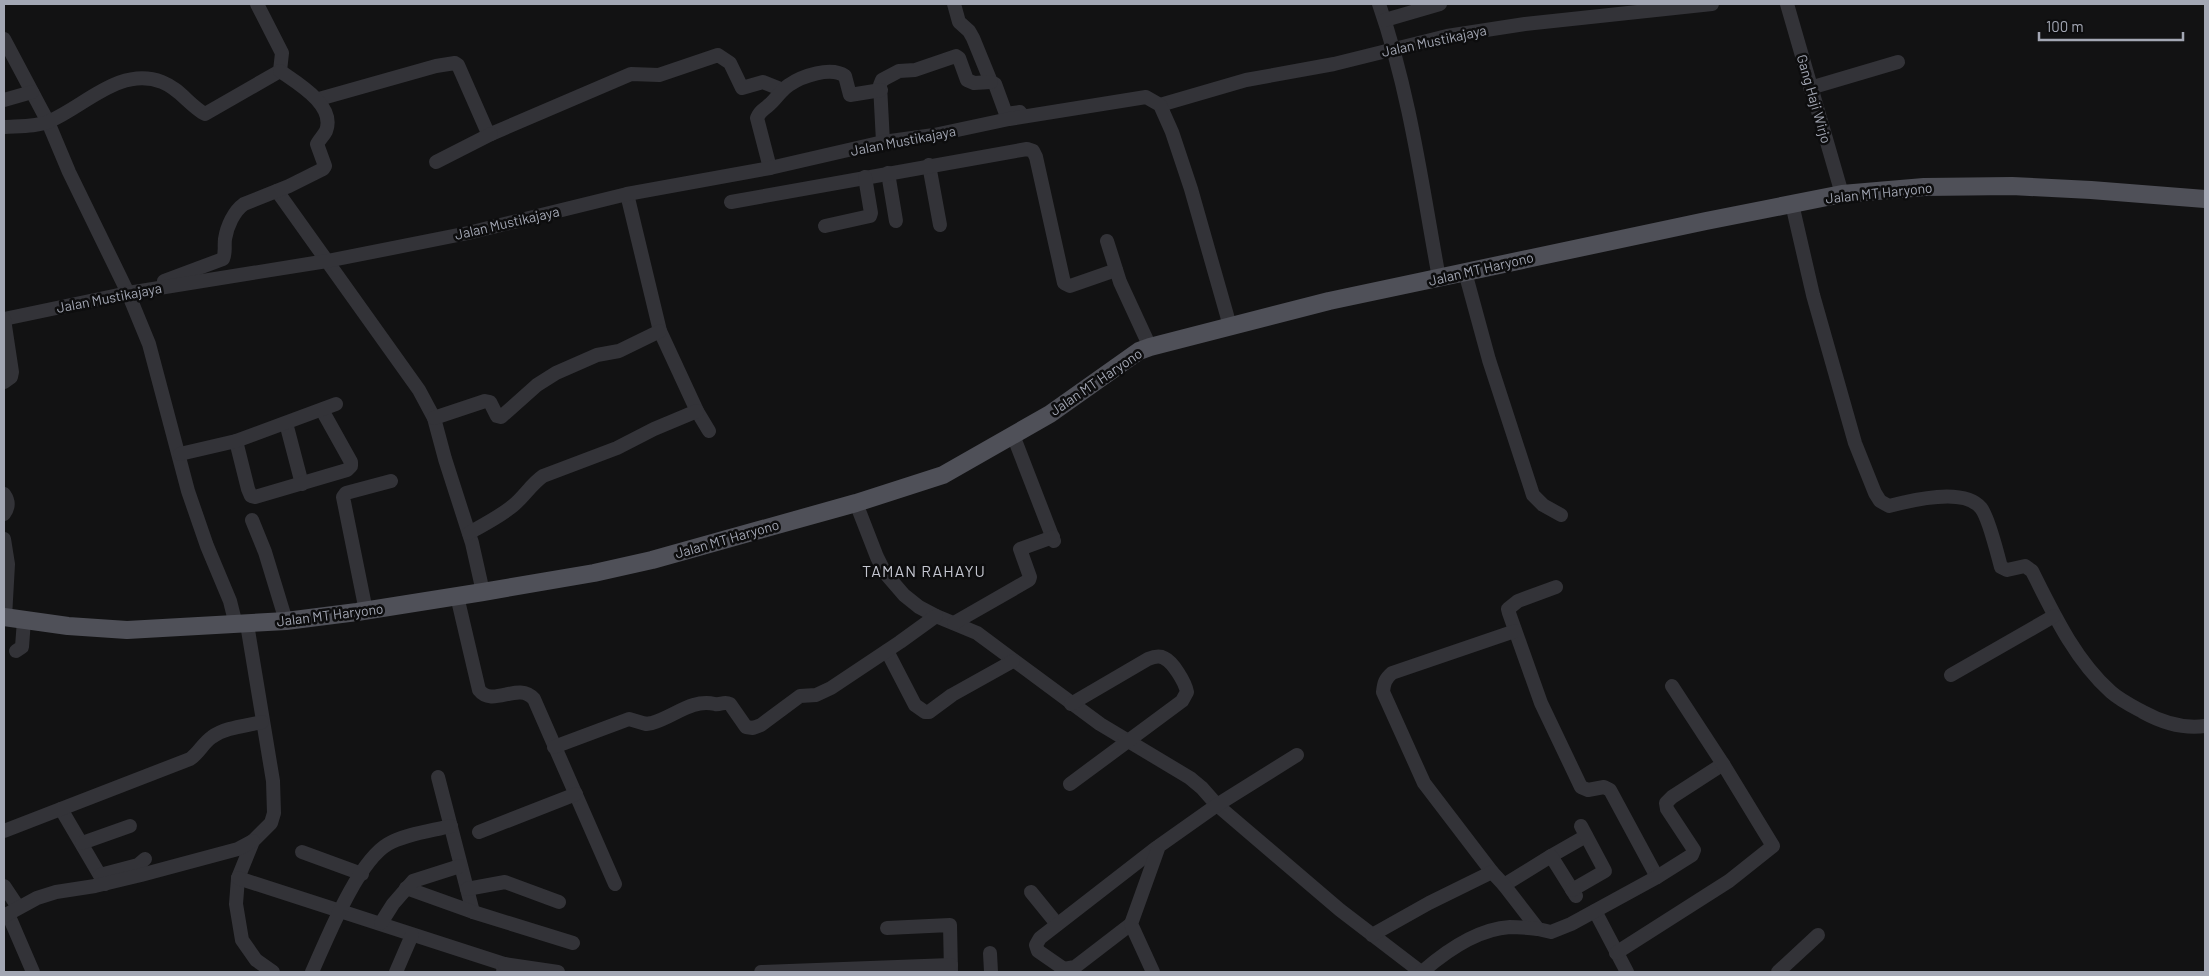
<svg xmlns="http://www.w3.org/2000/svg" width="2209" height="976" font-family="Barlow,sans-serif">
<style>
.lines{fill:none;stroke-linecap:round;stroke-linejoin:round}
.minor{stroke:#333338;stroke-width:14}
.major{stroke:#4f5058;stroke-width:18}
.labels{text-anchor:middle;stroke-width:5;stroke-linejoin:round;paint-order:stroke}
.street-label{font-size:14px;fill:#a3a7b4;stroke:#0d0d0e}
.quarter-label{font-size:16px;letter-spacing:1px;fill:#c4c6d0;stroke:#0d0d0e}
</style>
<rect width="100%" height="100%" fill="#121213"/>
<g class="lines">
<g class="minor">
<polyline points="257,4 282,53 280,71"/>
<polyline points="954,4 959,22 969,31 973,38 991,82 995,84 1006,114 1020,112"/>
<path d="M1379 4C1410 93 1422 186 1439 278"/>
<polyline points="1787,4 1842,194"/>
<polyline points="1385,20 1440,4"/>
<polyline points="4,39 48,122 69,172 128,293 149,344 188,491 207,546 230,601 236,625"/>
<polyline points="1810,88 1898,62"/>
<polyline points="319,99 436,66 455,63 458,65 487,131 491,134 631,74 659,75 718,55 730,63 742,88 763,82 783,90"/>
<polyline points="4,100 32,92"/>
<polyline points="1160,105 1246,80 1334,64 1447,36 1525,24 1712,4"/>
<path d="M4 127C18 126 37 127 50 121 85 106 120 66 162 82 180 89 189 105 205 114L280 71"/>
<polyline points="883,142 880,85 882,80 899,71 915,70 956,56 959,58 967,80 974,83 991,82"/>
<polyline points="436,162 491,134"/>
<polyline points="929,165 940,225"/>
<path d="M770 168 757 118C760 110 764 110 770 104 777 98 781 90 789 85 802 76 831 66 845 76L850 95 881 90"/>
<polyline points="888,173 896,221"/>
<polyline points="277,191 419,390 434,418 445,459 472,543 483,592"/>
<polyline points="627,194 660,331 697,411 709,431"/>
<polyline points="731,202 1027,149 1033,151 1036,157 1064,283 1070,286 1116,270"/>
<path d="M1792 204 1813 295 1855 443 1875 493 1880 501 1889 506C1912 500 1964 487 1981 508 1989 518 1997 553 2001 567L2007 570 2025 566 2032 571C2053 613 2075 660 2111 692 2120 700 2132 706 2143 712 2163 723 2183 729 2205 726"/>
<polyline points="825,226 870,216 871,213 865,177"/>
<polyline points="1107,241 1120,282 1150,347"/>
<polyline points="1465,272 1489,360 1533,495 1543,505 1561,515"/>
<path d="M164 281 223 259C226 252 224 247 225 239 227 226 234 211 244 204L289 186 323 169 325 166 317 144C320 139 324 135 326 131 336 105 297 83 280 71"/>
<polyline points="4,319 128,293 327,261 468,233 627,194 770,168 883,142 934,135 1009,119 1146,97 1160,105 1172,132 1191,189 1230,326"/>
<polyline points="4,382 11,377 12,372 4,319"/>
<polyline points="434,418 485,401 490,402 497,416 501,417 537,385 556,373 597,355 619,351 660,331"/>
<polyline points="286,423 302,484"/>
<polyline points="1013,435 1054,541"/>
<polyline points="236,441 248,489 251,496 255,497 347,470 351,466 351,462 322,410"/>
<polyline points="180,454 236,441 336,404"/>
<path d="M4 494C9 501 9 507 4 514"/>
<polyline points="856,503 877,557 885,573 904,595 919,607 936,616 977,633 1100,724 1190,778 1202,788 1217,805 1340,910 1421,972"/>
<polyline points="252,520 265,552 286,621"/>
<path d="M469 533C483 525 497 518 510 508 523 499 530 485 543 476L617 448 654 429 697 411"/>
<polyline points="4,539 8,564 5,617"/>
<polyline points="1556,587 1518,601 1508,609 1509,613 1541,703 1581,787 1588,790 1604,787 1610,790 1657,877"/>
<path d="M457 596 479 690C493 708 518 681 534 699L615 884"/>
<polyline points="366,611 343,497 346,493 391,481"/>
<polyline points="954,623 1029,580 1030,577 1020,549 1053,537"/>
<polyline points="247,624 273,781 274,813 271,823 253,841 238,878 236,904 242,940 256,960 273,972"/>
<polyline points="16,651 22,647 24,620"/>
<polyline points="887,651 915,705 925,712 929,712 952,695 1013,661"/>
<polyline points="1951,675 2054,616"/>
<path d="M554 747 629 719 646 724 652 723C676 716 690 699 715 704 721 705 724 701 730 704L746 727 753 728 761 725 800 696 816 695 831 688 900 642 936 616"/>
<polyline points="438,777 473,912"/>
<path d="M1070 784 1182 701 1187 692C1185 682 1173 662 1164 658 1159 655 1153 657 1148 659L1071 704"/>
<polyline points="61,809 105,884"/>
<path d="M4 831 190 759C199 753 203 743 212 737 226 727 246 726 262 722"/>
<polyline points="479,832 576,794"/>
<polyline points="82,843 130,826"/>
<polyline points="302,852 362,874"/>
<polyline points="1551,856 1586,836"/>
<path d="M1492 872 1424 783 1383 692C1384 683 1385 679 1392 673L1515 631"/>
<polyline points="100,875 138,865 145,859"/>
<polyline points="238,878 504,964 503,972"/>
<polyline points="1504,885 1551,856 1576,896"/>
<polyline points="4,886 18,907"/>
<polyline points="406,888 473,912 573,943"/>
<polyline points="467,889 505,882 559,902"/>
<polyline points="1572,890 1605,871 1581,826"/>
<polyline points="1031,892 1057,924"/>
<polyline points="1595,911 1627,972"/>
<polyline points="8,914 33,972"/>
<polyline points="4,916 37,898 56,892 95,886 141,875 238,849 253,841"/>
<polyline points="381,923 393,904 413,881 460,866"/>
<polyline points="1131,924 1075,967 1064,969 1038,951 1036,945 1040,938 1156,848"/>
<polyline points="887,928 950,925 951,972"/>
<polyline points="1372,935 1429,903 1492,872 1504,885 1538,929 1551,932 1571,924 1657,877 1692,855 1694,850 1667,809 1666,803 1672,797 1723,764"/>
<polyline points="990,953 991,972"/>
<polyline points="1616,953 1729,881 1773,846 1723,764 1672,686"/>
<polyline points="504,964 558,972"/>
<path d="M312 972C327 939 357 862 388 844 406 834 431 831 451 826"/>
<polyline points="396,972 412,935"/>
<polyline points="761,972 951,965"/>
<polyline points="1153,972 1131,924 1159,846 1217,805 1297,755"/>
<path d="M1422 972C1446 951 1477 929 1510 927 1519 927 1529 928 1538 929"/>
<polyline points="1778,972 1818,935"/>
</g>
<polyline class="major" points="4,617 68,626 127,630 286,621 357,612 483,592 594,573 652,560 856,503 943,475 1050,414 1139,351 1150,347 1329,301 1706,221 1842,194 1924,187 2012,186 2091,190 2205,199"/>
</g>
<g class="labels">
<g class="street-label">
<text transform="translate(1434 41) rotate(-12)" y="5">Jalan Mustikajaya</text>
<text transform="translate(1814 99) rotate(74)" y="5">Gang Haji Wirjo</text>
<text transform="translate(903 141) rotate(-11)" y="5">Jalan Mustikajaya</text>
<text transform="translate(1879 193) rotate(-6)" y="5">Jalan MT Haryono</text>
<text transform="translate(507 223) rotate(-13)" y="5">Jalan Mustikajaya</text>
<text transform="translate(1481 269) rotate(-13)" y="5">Jalan MT Haryono</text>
<text transform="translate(109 298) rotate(-11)" y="5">Jalan Mustikajaya</text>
<text transform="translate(1096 382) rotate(-34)" y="5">Jalan MT Haryono</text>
<text transform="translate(727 539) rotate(-16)" y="5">Jalan MT Haryono</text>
<text transform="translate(330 615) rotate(-7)" y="5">Jalan MT Haryono</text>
</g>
<g class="quarter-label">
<text x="924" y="577">TAMAN RAHAYU</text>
</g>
</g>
<rect width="2209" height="976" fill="none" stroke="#a3a7b4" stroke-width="10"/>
<path d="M2039 32v8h144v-8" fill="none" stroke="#a3a7b4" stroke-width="2.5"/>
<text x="2046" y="32" font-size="15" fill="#a3a7b4" stroke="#0d0d0e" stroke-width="4" paint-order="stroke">100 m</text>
</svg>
